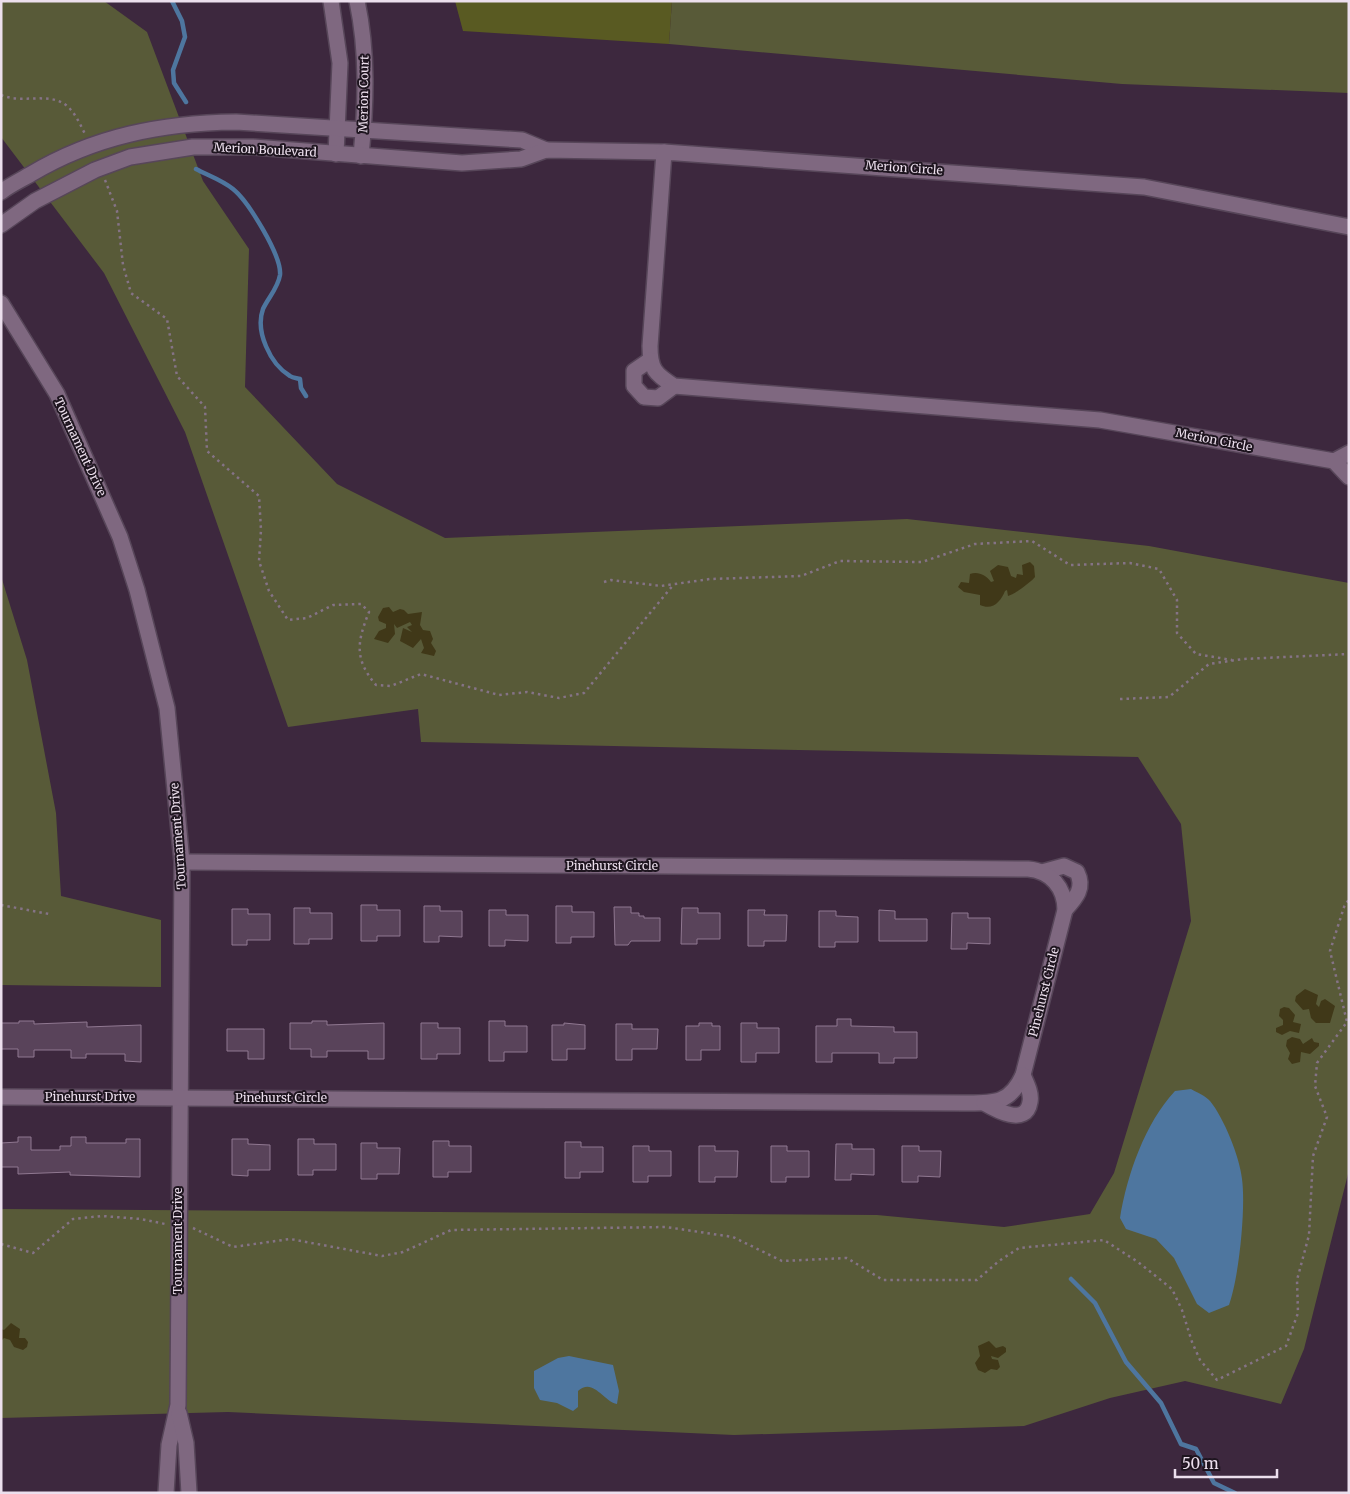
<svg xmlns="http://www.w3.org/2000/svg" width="1350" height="1494" font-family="Merriweather,serif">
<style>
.green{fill:#585a38}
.forest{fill:#595a22}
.sand{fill:#403818}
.water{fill:#4e769f}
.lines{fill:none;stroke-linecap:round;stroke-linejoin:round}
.stream{stroke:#4e769f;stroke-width:4.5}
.building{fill:#59435a;stroke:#907891}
.minor-casing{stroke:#574659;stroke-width:18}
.path{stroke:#857386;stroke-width:2.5;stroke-dasharray:2.5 4;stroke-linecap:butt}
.minor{stroke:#7f6880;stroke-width:15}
.labels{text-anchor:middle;stroke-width:4;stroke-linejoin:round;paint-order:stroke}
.street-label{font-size:12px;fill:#ecdfed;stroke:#1e151f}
</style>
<rect width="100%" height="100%" fill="#3d283e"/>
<g class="green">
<polygon points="1,1 104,1 147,32 203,181 249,249 245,387 337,484 445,538 907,519 1149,546 1349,583 1349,1170 1304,1349 1281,1404 1185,1381 1110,1398 1024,1426 734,1435 228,1412 1,1418 1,1209 877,1215 1004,1227 1090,1214 1114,1173 1191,921 1181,824 1138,757 421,742 418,709 288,727 185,432 104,273 1,137"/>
<polygon points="672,1 1349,1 1349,93 1122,84 669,44"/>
<polygon points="1,576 27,660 56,813 61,896 161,920 161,987 1,985"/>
</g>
<polygon class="forest" points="455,1 672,1 669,44 463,31"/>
<g class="sand">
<path d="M1030 562 1034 566 1035 577C1032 581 1014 595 1008 596L1007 590 1005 591C1001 601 993 611 980 605V595L964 592 958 587 961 582 969 583 970 574C978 571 986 575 991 582L994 581 990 571 998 565 1008 567 1011 576 1016 578 1017 574 1023 575 1022 565Z"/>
<polygon points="389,607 393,612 400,609 404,610 408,614 422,612 420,625 423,630 430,631 433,639 431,643 436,651 434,656 421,653 424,648 421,639 413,648 400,641 403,628 412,632 407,627 412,625 410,622 397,628 394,624 395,634 388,643 374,639 379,631 386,628 386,624 379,621 378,617 383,608"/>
<polygon points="1305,989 1318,995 1316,1004 1319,1007 1321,1001 1325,999 1335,1006 1330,1023 1316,1023 1311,1018 1309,1009 1303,1010 1295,1001 1296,996"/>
<polygon points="1284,1007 1289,1008 1295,1015 1293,1022 1301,1024 1299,1033 1290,1031 1282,1035 1276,1032 1276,1028 1283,1025 1283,1020 1279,1016 1280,1009"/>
<polygon points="1292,1037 1300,1039 1303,1044 1312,1038 1314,1042 1319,1043 1319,1046 1310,1054 1301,1052 1300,1062 1292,1064 1288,1059 1290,1053 1286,1046 1287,1040"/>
<polygon points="11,1323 20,1329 19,1338 25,1338 28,1342 27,1347 23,1350 14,1347 10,1340 4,1338 1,1341 1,1329 4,1330"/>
<polygon points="989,1341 996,1348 1003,1346 1006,1348 1006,1352 998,1358 991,1356 992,1359 998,1360 1000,1367 997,1370 991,1369 985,1373 978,1370 975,1363 980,1356 978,1346"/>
</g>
<g class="water">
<path d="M1191 1089C1196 1092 1206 1096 1210 1101 1224 1118 1240 1158 1242 1179 1246 1208 1239 1277 1229 1305L1209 1313 1197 1304 1174 1258 1156 1239 1126 1229 1120 1218C1127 1175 1145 1123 1175 1091Z"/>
<path d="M569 1356 613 1365 619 1391 617 1404C603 1401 593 1377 578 1391V1407L573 1411 557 1403 540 1400 534 1388V1371L558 1358Z"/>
</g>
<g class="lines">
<g class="stream">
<polyline points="172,1 182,21 185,37 173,70 174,83 186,102"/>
<path d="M196 169C207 175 222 180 233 189 248 201 282 256 280 275 278 288 268 298 263 309 255 331 270 364 290 376 293 378 297 378 300 379L301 388 306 396"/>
<polyline points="1071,1279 1095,1303 1126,1362 1161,1403 1181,1444 1196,1449 1214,1483 1235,1493"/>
</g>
</g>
<g class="building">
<polygon points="361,905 377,905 377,910 400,910 400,936 377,936 377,941 361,941"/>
<polygon points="424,906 440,906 440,911 462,911 462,937 439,936 439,942 424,942"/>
<polygon points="556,906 572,906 572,912 594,912 594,937 571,937 571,943 556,943"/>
<polygon points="614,907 631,907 631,913 639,913 639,916 644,916 644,918 660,918 660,941 631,941 628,945 615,945"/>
<polygon points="294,908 310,908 310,913 332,913 332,939 309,939 309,944 294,944"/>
<polygon points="682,908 698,908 698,913 720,913 720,939 697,939 697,944 681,944"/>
<polygon points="232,909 248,909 248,914 270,914 270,940 247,940 247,945 232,945"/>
<polygon points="489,910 506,910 506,915 528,915 528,941 505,940 505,946 489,946"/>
<polygon points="748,910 765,910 764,915 787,915 786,941 764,941 764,946 748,946"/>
<polygon points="879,910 895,911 895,919 927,919 927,941 879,941"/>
<polygon points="819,911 836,911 836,916 858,917 858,942 835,942 835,947 819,947"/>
<polygon points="952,913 968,913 968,918 990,918 990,944 967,943 967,949 951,949"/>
<polygon points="837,1019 851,1019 851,1026 894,1027 894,1032 917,1032 917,1058 894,1058 894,1063 879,1063 879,1053 832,1053 832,1062 816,1062 816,1026 837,1026"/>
<polygon points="19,1021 34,1021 34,1024 87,1022 87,1027 141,1025 141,1062 125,1061 125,1054 86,1054 86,1058 71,1058 71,1050 34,1050 34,1057 18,1057 18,1049 1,1049 1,1023 19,1023"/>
<polygon points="312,1021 327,1021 327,1025 384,1023 384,1059 368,1059 368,1051 327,1051 327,1057 311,1057 311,1049 290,1049 290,1023 312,1023"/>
<polygon points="489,1021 505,1021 505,1026 527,1026 527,1052 504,1052 504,1061 489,1061"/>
<polygon points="421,1023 438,1023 438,1028 460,1028 460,1054 437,1054 437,1059 421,1059"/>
<polygon points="564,1023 585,1025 585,1049 567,1049 567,1060 552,1060 552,1025 564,1025"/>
<polygon points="699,1023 712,1023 712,1026 720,1026 720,1050 701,1050 701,1060 686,1060 686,1026 699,1026"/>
<polygon points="741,1023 757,1023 757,1028 779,1028 779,1053 756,1053 756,1062 741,1062"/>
<polygon points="616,1024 632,1024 632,1029 658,1029 657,1049 632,1049 632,1060 616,1060"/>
<polygon points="227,1029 264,1029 264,1059 248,1059 248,1051 227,1051"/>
<polygon points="18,1137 31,1137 31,1150 60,1150 60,1146 71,1146 71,1137 86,1137 86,1143 126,1143 126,1139 140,1139 140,1177 70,1175 70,1172 18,1174 18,1167 1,1167 1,1143 18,1142"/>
<polygon points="232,1139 248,1139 248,1144 270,1145 270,1170 248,1170 248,1176 232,1175"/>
<polygon points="298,1139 314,1139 314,1144 336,1144 336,1170 313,1170 313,1175 298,1175"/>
<polygon points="433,1141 449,1141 449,1146 471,1146 471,1172 448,1172 448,1177 433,1177"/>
<polygon points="565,1142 581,1142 581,1147 603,1147 603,1172 580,1172 580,1178 565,1178"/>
<polygon points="361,1143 377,1143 377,1148 400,1148 399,1174 377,1174 377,1179 361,1179"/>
<polygon points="836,1144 852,1144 852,1149 874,1149 874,1175 851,1174 851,1180 835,1180"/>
<polygon points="633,1146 649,1146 649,1151 671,1151 671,1176 648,1176 648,1182 633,1182"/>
<polygon points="699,1146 715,1146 715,1151 738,1151 737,1177 715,1177 715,1182 699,1182"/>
<polygon points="771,1146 787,1146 787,1151 809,1151 809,1177 786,1177 786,1182 771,1182"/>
<polygon points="902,1146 919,1146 919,1151 941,1151 940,1177 918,1176 918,1182 902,1182"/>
</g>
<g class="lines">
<g class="minor-casing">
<g id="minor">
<polyline points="331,1 340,63 336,154"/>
<path d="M357 1C368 53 366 104 361 156"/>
<path d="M1 192C10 185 21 180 31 174 95 136 162 123 236 122L522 140 546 150"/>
<polyline points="1,225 35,201 95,170 130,157 193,147 253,147 462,163 521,159 546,150 664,152"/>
<path d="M1349 227 1144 187 664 152 650 346C650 369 655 374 674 386L1100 420 1334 461 1349 453"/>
<polyline points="1,303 57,394 120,537 137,590 167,708 182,862 178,1405 169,1445 166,1493"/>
<polyline points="650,360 634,371 634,386 644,397 658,398 674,386"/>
<polyline points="1334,461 1349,477"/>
<path d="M1042 872 1064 866 1077 872C1085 888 1076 898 1065 910"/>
<path d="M1 1097 965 1103C994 1103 1010 1104 1023 1075L1065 910C1065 888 1051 871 1028 869L182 862"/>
<path d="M984 1103C996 1110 1026 1127 1030 1102 1032 1093 1026 1082 1023 1075"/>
<polyline points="179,1413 186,1443 189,1493"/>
</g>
</g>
<g class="path">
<path d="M1 95C24 105 54 89 71 110 77 117 81 126 85 134"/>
<path d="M105 180 117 211 123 265 131 293 167 319 177 376 205 407 207 451 259 496 261 530 259 561 269 591 288 620 307 618 333 605 361 604 369 612C357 642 354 659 376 685L391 686 421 674 499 695 527 692 559 698 584 693 674 584"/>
<polyline points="604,582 611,580 661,586 710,579 801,576 840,561 922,562 975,544 1032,541 1070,565 1130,563 1159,569 1177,600 1177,633 1196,654 1232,660"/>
<polyline points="1120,699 1169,697 1209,664 1243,659 1349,654"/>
<polyline points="1,905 49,914"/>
<polyline points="193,1228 233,1247 290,1239 382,1256 403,1252 451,1230 666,1227 733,1237 782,1261 847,1258 883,1280 977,1280 999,1261 1019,1248 1104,1240 1138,1262 1172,1289 1182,1310 1192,1342 1200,1360 1217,1380 1286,1346 1298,1313 1297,1280 1309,1235 1313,1156 1327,1117 1315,1086 1317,1063 1347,1022 1330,951 1345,904 1349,900"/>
<polyline points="1,1244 33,1253 73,1219 102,1216 141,1219 165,1224"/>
</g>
<use href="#minor" class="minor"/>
</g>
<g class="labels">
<g class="street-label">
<text transform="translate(364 94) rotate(-89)" y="4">Merion Court</text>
<text transform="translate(265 150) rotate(3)" y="4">Merion Boulevard</text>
<text transform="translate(904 168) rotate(4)" y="4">Merion Circle</text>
<text transform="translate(1214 440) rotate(11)" y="4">Merion Circle</text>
<text transform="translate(80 447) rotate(65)" y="4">Tournament Drive</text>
<text transform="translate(178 836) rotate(-94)" y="4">Tournament Drive</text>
<text x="612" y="870">Pinehurst Circle</text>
<text transform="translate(1044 992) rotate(-76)" y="4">Pinehurst Circle</text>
<text x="90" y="1101">Pinehurst Drive</text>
<text x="281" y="1102">Pinehurst Circle</text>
<text transform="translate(178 1241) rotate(-90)" y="4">Tournament Drive</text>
</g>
</g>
<rect width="1350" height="1494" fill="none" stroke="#ecdfed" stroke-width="5"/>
<path d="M1175 1469v8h102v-8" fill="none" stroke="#ecdfed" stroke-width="2.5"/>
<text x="1182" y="1469" font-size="15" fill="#ecdfed" stroke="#1e151f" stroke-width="4" paint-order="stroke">50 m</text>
</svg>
